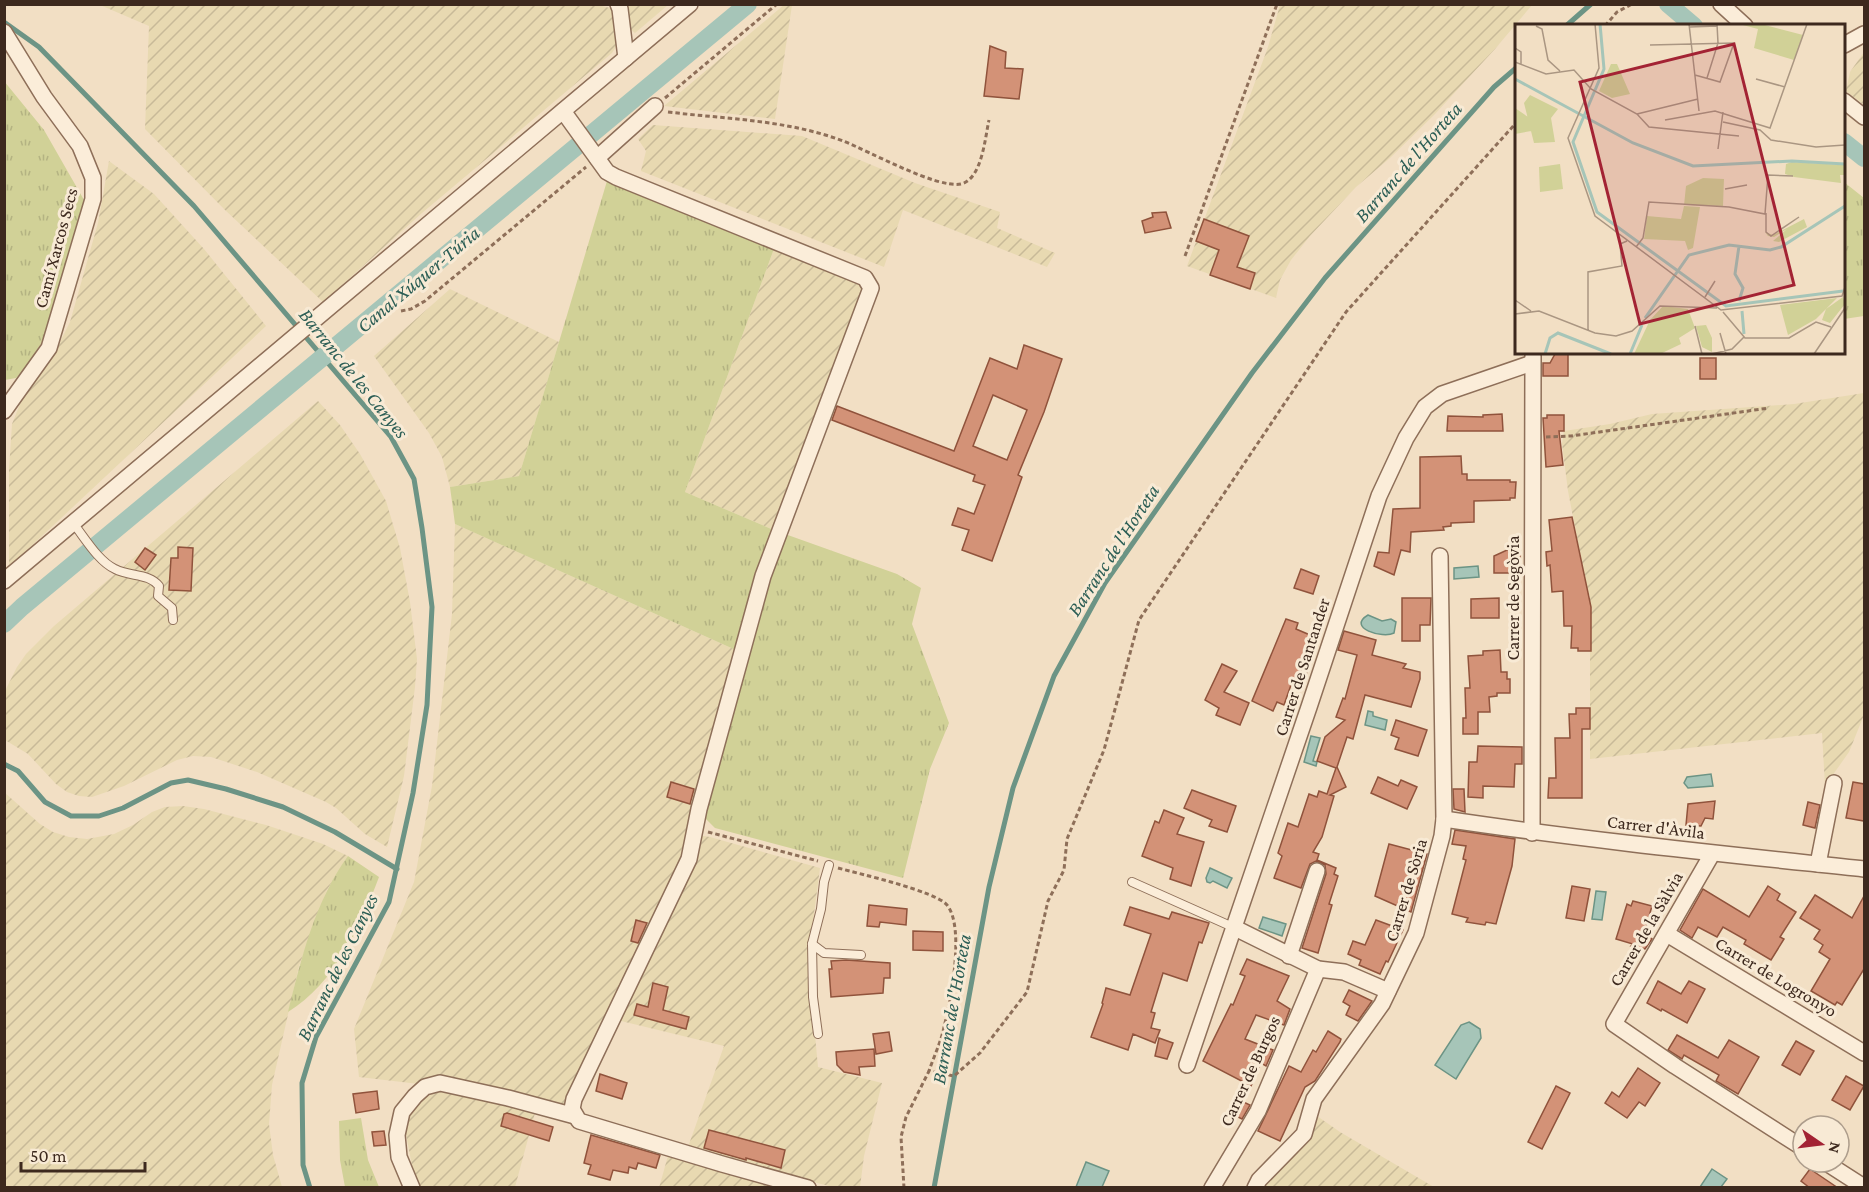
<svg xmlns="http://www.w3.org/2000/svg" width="1869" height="1192" font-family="'Crimson Pro',serif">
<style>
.farmland{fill:url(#farmland-furrows)}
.grass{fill:url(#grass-tufts)}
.water{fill:#a6c5b8;stroke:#6c9485;stroke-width:1.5}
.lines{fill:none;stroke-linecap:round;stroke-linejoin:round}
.stream{stroke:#6c9485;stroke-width:5}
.canal{stroke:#a6c5b8;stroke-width:18}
.building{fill:#d39277;stroke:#90533c;stroke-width:1.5;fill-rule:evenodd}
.lane-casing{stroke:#8e6f59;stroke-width:10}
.street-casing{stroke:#8e6f59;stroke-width:18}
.path{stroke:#8e6f59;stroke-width:3;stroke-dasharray:4.5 3;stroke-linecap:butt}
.lane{stroke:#fbedd9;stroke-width:8}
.street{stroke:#fbedd9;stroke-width:15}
.labels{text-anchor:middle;stroke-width:6;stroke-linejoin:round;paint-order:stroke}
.street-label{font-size:18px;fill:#3d291e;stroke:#f8ead5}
.water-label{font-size:20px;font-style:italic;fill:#2c5e55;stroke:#f8ead5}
.inset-river{fill:none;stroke:#a6c5b8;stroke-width:3}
.inset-road{fill:none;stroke:#aa9682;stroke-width:1.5}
.view{fill:#a32334;fill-opacity:0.15;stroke:#a32334;stroke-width:3}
.inset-edge{fill:none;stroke:#3d291e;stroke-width:3}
</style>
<defs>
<pattern id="farmland-furrows" width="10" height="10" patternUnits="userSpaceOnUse" patternTransform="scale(1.5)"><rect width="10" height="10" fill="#e8d9b1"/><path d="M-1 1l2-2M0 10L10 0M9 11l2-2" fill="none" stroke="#c8ba98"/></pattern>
<pattern id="grass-tufts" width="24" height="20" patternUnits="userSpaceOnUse" patternTransform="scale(1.5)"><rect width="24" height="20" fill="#d1d197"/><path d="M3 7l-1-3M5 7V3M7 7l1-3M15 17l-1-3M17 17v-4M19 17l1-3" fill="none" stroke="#b4b382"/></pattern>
</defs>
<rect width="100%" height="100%" fill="#f2dfc4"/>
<g class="farmland">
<polygon points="785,4 792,5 775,119 664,106"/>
<polygon points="100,5 598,5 614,9 617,45 612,53 422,213 323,302 225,210 145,129 149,26"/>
<polygon points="624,5 668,5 635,33 631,30 628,24"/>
<polygon points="1280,5 1532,5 1495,49 1435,114 1390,158 1356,187 1310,236 1291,260 1280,280 1276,298 1187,266 1268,47"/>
<polygon points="1864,52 1864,105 1846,91 1850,72"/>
<polygon points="653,125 802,136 915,183 1000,212 997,228 1055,253 1047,267 903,210 884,267 641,171 646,151 638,139"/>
<polygon points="109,161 154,194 204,249 266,326 9,567 9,469 12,424 22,399 57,348 70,322 98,223"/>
<polygon points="775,246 857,278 865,290 776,531 685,492"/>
<polygon points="450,289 559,342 519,476 450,487 442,457 429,433 374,356"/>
<polygon points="1864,393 1864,715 1849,752 1825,786 1822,733 1590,759 1590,595 1588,595 1568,491 1562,444 1564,431 1610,424 1652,414 1794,404"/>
<polygon points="318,401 340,425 360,454 386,501 400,548 410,602 417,659 415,687 404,776 387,847 365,834 336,808 326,802 257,772 211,757 193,756 177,760 124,786 92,797 79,796 67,792 56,784 28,754 5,740 4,693 17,667 26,654 54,626"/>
<polygon points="455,524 738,651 682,862 564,1109 419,1084 359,1077 354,1029 414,882 432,786 452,614"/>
<polygon points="4,792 40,824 53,832 69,837 87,839 114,834 133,825 152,812 165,807 183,806 204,809 266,825 323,844 348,856 327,890 299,966 272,1085 269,1124 273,1155 282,1187 5,1187"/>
<polygon points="698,835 710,837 820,868 808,960 818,1067 882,1083 864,1156 860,1187 833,1187 732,1161 688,1147 724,1046 617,1020"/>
<polygon points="443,1088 535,1113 515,1187 416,1187 405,1129 413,1105"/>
<polygon points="1317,1116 1340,1132 1434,1187 1263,1188 1312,1138"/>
<polygon points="669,1152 789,1188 659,1188"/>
</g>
<g class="grass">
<polygon points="4,81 44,130 84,200 65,265 55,306 42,342 24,370 16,378 5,380"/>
<polygon points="607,181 775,246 685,492 776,531 738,651 455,524 450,487 519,476"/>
<polygon points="1844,182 1864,198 1864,316 1844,319"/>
<polygon points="785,534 897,574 921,588 912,624 949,723 930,769 903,878 715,828 703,816 768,578"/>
<path d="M348 856 379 877C360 927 335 983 288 1012 301 959 315 901 348 856Z"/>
<polygon points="361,1118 368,1160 379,1187 345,1187 340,1160 339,1121"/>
</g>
<g class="water">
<polygon points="1478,566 1479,577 1454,579 1454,568"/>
<path d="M1368 615 1382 621 1391 619 1396 622 1394 633C1383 639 1346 628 1368 615Z"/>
<polygon points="1368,711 1373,712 1373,716 1387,720 1385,730 1365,725"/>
<polygon points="1311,736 1320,738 1313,761 1317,762 1316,766 1304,762"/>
<polygon points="1711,774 1713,786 1688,788 1684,783 1687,777"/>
<polygon points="1210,868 1232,878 1227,888 1213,881 1210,883 1207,882 1206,878"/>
<polygon points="1596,891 1606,892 1602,920 1592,919"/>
<polygon points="1263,917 1286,924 1282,936 1259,928"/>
<polygon points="1469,1022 1480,1029 1481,1038 1456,1079 1435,1065 1461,1025"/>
<polygon points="1086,1162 1109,1171 1102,1187 1076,1187"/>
<polygon points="1712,1169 1727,1179 1721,1187 1700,1187"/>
</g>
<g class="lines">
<g class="stream">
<polyline points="4,22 39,47 194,206 391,437 414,479 422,528 432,607 427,705 413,793 389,902 316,1037 302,1083 303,1165 310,1188"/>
<polyline points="1566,26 1591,4"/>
<polyline points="4,764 18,771 45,802 71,816 99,816 123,808 171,783 188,780 226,789 283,807 335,832 397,869"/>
<polyline points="934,1188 989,887 1013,788 1054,676 1105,583 1252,373 1325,278 1494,87 1516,68"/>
</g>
<g class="canal">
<polyline points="1668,4 1694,26"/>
<polyline points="1844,142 1864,158"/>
<polyline points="4,624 22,607 748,4"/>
</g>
</g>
<g class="building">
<polygon points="990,46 1006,52 1005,68 1023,69 1019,99 984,96"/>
<polygon points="1166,212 1171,228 1145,233 1142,221 1153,217 1152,213"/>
<polygon points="1204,219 1249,236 1237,267 1255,273 1250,289 1210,275 1219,250 1196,241"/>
<path d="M1024 345 1062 359 1044 412 1018 475 1022 477 992 561 962 550 969 530 952 525 958 508 974 514 985 485 973 481 975 475 832 420 837 406 954 451 990 358 1017 369ZM993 395 1027 410 1007 460 973 446Z"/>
<polygon points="1555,354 1568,354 1568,376 1543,376 1543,363 1550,363"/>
<rect x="1700" y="358" width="16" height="21"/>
<polygon points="1502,414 1503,431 1447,431 1448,416 1483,417 1483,415"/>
<polygon points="1547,415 1564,415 1564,431 1559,431 1563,465 1546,467 1543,418 1547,418"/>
<polygon points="1461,456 1462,474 1467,474 1467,480 1510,480 1510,482 1516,482 1515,498 1510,498 1510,500 1474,501 1474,522 1451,523 1451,526 1443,527 1444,530 1411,532 1410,552 1401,550 1394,575 1374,566 1378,552 1389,553 1393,509 1420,508 1420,457"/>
<polygon points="1572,517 1591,607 1591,651 1578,651 1578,648 1571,648 1572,626 1564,626 1563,591 1552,592 1550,565 1547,566 1546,552 1552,551 1549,520"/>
<polygon points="178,547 193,548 191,591 169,590 171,558 178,558"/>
<polygon points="145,548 156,555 145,570 135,562"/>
<polygon points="1507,550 1520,554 1520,573 1494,573 1494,556"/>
<polygon points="1301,569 1319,576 1313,594 1294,588"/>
<polygon points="1402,598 1431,598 1430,625 1420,625 1420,641 1402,641"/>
<polygon points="1499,598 1499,618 1471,618 1471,599"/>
<polygon points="1286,619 1298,623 1296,629 1310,635 1299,669 1307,672 1301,686 1292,682 1284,705 1277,702 1273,711 1252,701"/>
<polygon points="1344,631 1376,640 1372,655 1406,664 1403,668 1420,672 1420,679 1411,707 1365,695 1353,739 1347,737 1337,767 1346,787 1330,795 1334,796 1322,837 1313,852 1319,854 1317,860 1336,868 1334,874 1338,876 1329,904 1332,905 1318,953 1302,948 1326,874 1325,865 1316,861 1310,864 1301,888 1274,878 1282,856 1278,853 1288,823 1298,827 1309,794 1317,797 1319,791 1327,794 1336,768 1317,761 1325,737 1345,720 1336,717 1343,698 1345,699 1357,655 1338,650"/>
<polygon points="1500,650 1501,672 1507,672 1507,679 1510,679 1510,693 1497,693 1497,696 1489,697 1490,712 1478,712 1478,734 1463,734 1463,718 1466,718 1465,688 1470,688 1468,656 1483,655 1483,651"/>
<polygon points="1222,664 1237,671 1224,692 1249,703 1240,725 1216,715 1219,708 1205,700"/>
<polygon points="1576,708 1590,708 1590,729 1582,729 1582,798 1548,798 1549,778 1556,778 1555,738 1570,738 1569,714 1576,714"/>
<polygon points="1396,720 1427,730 1418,756 1395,749 1399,738 1391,735"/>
<polygon points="1478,746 1522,747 1522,764 1515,764 1514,787 1483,786 1483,798 1468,797 1469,762 1477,762"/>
<polygon points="1378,777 1398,786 1401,780 1417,787 1407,809 1371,793"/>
<polygon points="671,782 694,789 690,804 667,797"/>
<polygon points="1853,782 1864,784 1864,821 1846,818"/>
<polygon points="1453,789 1464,789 1465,812 1454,809"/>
<polygon points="1192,790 1236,806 1227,832 1209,826 1212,820 1184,808"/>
<polygon points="1715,801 1713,819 1705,818 1701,826 1686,825 1688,804"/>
<polygon points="1808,802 1820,805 1815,828 1803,825"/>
<polygon points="1164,810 1184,818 1177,834 1204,842 1191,886 1170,879 1173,868 1142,856 1155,821 1159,823"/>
<polygon points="1455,830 1515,839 1512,866 1496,924 1486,922 1485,925 1466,922 1468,918 1452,914 1466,860 1463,859 1466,846 1452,844"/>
<polygon points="1389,844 1427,854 1411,912 1375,896"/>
<polygon points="1572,886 1590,889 1584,921 1566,918"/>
<polygon points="1768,886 1780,894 1777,900 1796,912 1780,937 1784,939 1771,960 1744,944 1746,940 1723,927 1717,937 1698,927 1692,938 1680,930 1703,889 1749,917"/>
<polygon points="1815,895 1852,918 1864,896 1864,969 1842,1005 1837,1002 1835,1005 1811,991 1830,959 1819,952 1823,945 1814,939 1820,930 1800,918"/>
<polygon points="1633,901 1652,906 1644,934 1652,939 1645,949 1631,946 1633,944 1616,939 1627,904 1631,906"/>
<polygon points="869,905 907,909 906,925 880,922 879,927 867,926"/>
<polygon points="1130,907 1169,919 1172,912 1209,923 1202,943 1199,942 1187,981 1163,973 1151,1012 1155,1013 1151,1028 1160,1030 1155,1043 1133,1034 1128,1050 1091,1037 1103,1004 1102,1003 1106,988 1130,995 1151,934 1124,925"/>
<polygon points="636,920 647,923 638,943 631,941"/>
<polygon points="1376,920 1403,930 1388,962 1386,961 1380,974 1359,965 1361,960 1348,954 1353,941 1365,945"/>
<polygon points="913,931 943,932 943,951 913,950"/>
<polygon points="1247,959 1289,976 1277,1001 1290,1009 1284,1025 1256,1015 1245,1039 1273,1050 1266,1066 1261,1063 1251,1086 1203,1061 1231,1004 1233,1005 1245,976 1240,974"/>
<polygon points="846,960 890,963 890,978 884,978 883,993 831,997 829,969 832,969 831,961"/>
<polygon points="1658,981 1681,994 1689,981 1705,989 1687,1023 1662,1009 1661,1011 1647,1003"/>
<polygon points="653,983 668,987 663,1010 689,1017 686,1029 634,1015 637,1004 648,1007"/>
<polygon points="1349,990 1372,1001 1358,1021 1346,1015 1350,1006 1343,1002"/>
<polygon points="1328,1031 1341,1039 1340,1042 1315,1081 1305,1087 1280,1141 1258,1131 1289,1066 1301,1072 1313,1050 1316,1052"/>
<polygon points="889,1032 892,1051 876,1054 873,1034"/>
<polygon points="1677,1035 1718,1058 1729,1040 1759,1057 1738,1094 1716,1081 1719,1075 1684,1055 1682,1059 1668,1050"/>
<polygon points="1159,1038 1173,1043 1167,1059 1155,1056"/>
<polygon points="1796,1041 1814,1051 1800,1075 1782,1065"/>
<polygon points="874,1049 875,1066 859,1067 860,1075 844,1072 837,1065 836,1052"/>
<polygon points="1638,1068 1660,1083 1645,1106 1639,1102 1627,1118 1605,1103 1612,1092 1619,1097"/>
<polygon points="600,1074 627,1083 622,1099 596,1091"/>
<polygon points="1846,1076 1864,1086 1850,1110 1832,1100"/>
<polygon points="1556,1086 1570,1093 1542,1149 1528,1142"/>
<polygon points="377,1091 379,1109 356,1113 353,1094"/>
<polygon points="1235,1098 1250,1105 1242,1119 1228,1112"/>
<polygon points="507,1113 553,1127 549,1141 501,1126 504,1114"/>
<polygon points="709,1130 785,1150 781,1168 746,1158 746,1160 704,1148"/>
<polygon points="384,1131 386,1145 374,1146 372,1132"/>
<polygon points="591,1135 660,1155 656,1168 638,1163 636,1169 629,1167 628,1173 613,1170 610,1180 588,1174 591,1165 584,1163"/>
<polygon points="1810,1169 1838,1188 1810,1188 1801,1181"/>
</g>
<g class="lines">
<g class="lane-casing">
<g id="lane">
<path d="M73 523C85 538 98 561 115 569 130 577 149 573 159 586L158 596 172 608 173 620"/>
<polyline points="1132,882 1235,928"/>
<polyline points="812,944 824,953 861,955"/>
<polyline points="818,1034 813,997 812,944 821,909 824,882 829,865"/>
</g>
</g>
<g class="street-casing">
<g id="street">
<polyline points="618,4 620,9 626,58"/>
<polyline points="1721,4 1745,26"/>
<polyline points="4,32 44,97 80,146 93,178 93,199 49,348 4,411"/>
<polyline points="1844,45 1864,34"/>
<polyline points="1844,101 1864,117"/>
<polyline points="563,111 607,172 616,177 865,278 871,288 763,576 699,809 689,859 574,1099 572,1109 579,1121 722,1164 808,1188"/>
<polyline points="597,158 655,106"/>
<polyline points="4,581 690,4"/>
<path d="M1444 819C1584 840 1724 854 1864 869"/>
<polyline points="1532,833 1533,356"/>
<polyline points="1712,854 1614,1024 1675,1066 1803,1148"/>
<polyline points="1818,864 1834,783"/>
<polyline points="1235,928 1318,969 1344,972 1388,991"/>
<polyline points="1667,934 1864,1053"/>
<polyline points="1289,956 1317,871"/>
<polyline points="1187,1065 1309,707 1379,496 1406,438 1425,407 1442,394 1532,363"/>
<polyline points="1825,1162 1864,1187"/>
<polyline points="412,1188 399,1157 397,1135 402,1112 415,1096 425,1087 440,1083 508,1098 575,1116"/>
<polyline points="1212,1188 1258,1111 1318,969"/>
<polyline points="1255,1188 1259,1180 1304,1134 1314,1099 1382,1004 1416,933 1442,836 1444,819 1440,556"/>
</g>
</g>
<g class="path">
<polyline points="1605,26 1617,12 1632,4"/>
<polyline points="665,98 777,4"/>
<path d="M668 112C726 119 788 120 843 141 869 151 937 189 961 184 982 179 985 138 989 120"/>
<polyline points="1185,256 1277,4"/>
<polyline points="401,311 411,309 425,301 586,167"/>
<polyline points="1546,437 1571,436 1769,408"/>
<polyline points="708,832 818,861"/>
<path d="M838 868C860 874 935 891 947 905 965 927 951 1000 944 1027 941 1042 934 1056 929 1071"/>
<polyline points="904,1188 901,1137 906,1117 929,1071 954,1076 980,1053 1027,992 1048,901 1064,870 1067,839 1104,750 1139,620 1346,312 1516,123"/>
</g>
<use href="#lane" class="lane"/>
<use href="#street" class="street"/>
</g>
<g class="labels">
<g class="street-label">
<text transform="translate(56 248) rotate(-75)" y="6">Camí Xarcos Secs</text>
<text transform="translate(1513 598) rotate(-90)" y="6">Carrer de Segòvia</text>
<text transform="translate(1302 667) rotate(-72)" y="6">Carrer de Santander</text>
<text transform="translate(1656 827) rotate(7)" y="6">Carrer d'Àvila</text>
<text transform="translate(1406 890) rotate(-73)" y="6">Carrer de Sòria</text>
<text transform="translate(1646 929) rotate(-60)" y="6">Carrer de la Sàlvia</text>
<text transform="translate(1776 977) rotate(31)" y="6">Carrer de Logronyo</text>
<text transform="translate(1250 1071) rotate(-65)" y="6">Carrer de Burgos</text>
</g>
<g class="water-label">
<text transform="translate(1408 162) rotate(-49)" y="7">Barranc de l'Horteta</text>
<text transform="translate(418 279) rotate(-40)" y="7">Canal Xúquer-Túria</text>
<text transform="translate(354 373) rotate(51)" y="7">Barranc de les Canyes</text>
<text transform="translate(1113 550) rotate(-57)" y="7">Barranc de l'Horteta</text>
<text transform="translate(337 967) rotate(-64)" y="7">Barranc de les Canyes</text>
<text transform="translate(951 1009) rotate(-80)" y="7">Barranc de l'Horteta</text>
</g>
</g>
<g transform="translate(1515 24)">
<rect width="330" height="330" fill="#f2dfc4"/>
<path d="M246 0 288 11 279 36 239 24 243 5 224 0ZM96 40H102L115 70 97 74 84 67ZM15 71 43 85 36 94 40 118 19 119 9 79ZM0 84 13 93 16 107 0 110ZM277 138 329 141V151H325L326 159 279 153 270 150 271 140ZM45 140 48 165 25 168 24 143ZM188 154 209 155 208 182 169 181 171 162ZM169 182 185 183 178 224 173 226 170 217 129 215 132 192 166 195ZM289 195 292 203 264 218 258 217 272 205 259 213 253 212 250 208 258 211ZM328 273 330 280 315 299 307 296 311 285ZM322 274 301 295 273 311 265 281ZM148 282 173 285 180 304 164 314 166 320 145 330H119L135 296ZM191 301 197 314V328L187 323 181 302Z" fill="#d1d197"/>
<path class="inset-river" d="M85 0 89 45 58 118 82 188 211 282 328 267M0 55 118 119 178 142 277 137 330 140M224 277 228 264 220 250 224 222M227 287 229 310M130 294 174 231 214 221 255 226 266 223 330 182M30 330 35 314 43 309 96 330M115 330 127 301"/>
<path class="inset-road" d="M80 0 84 44 53 114 80 192 206 286 327 272 330 263M174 0 184 87M21 2 27 5 33 36 45 47M174 3 202 2M135 21 219 19 205 58 180 51M0 24 6 28V41M0 38 31 50 59 46 76 65 122 90 134 103 224 112M192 54 203 19 202 0M241 55 270 63M122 90 183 75M150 96 200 87 255 104 292 0M208 98 245 106 256 116 301 123 330 121M203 125 208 88M210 165 232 161M251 189V208L256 212 284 193M121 223 128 214 134 178 214 183 250 190 253 151 278 152M190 273 200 257M0 276 16 287M208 288 230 314H274L301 298 316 303M0 290 24 287 80 309 101 312 117 307 145 282 202 284M180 302 187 330M73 307V248L107 242 105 220 112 217M205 309 211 330M197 330 217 325 229 313M299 330 330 284"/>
<path class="view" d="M219 20 279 261 125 300 65 58Z"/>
<rect width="330" height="330" class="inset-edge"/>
</g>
<rect width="1869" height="1192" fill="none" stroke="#3d291e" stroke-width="12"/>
<g transform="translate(1821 1144) rotate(104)"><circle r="28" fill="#f8ead5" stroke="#ad9d8c" stroke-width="1.5"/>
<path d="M0-4.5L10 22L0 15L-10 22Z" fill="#a32334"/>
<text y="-9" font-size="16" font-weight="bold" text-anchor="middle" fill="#3d291e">N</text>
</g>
<path d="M21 1162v9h124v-9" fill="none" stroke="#3d291e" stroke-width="3"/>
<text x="30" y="1162" font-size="18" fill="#3d291e" stroke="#f8ead5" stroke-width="4.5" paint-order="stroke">50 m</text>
</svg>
